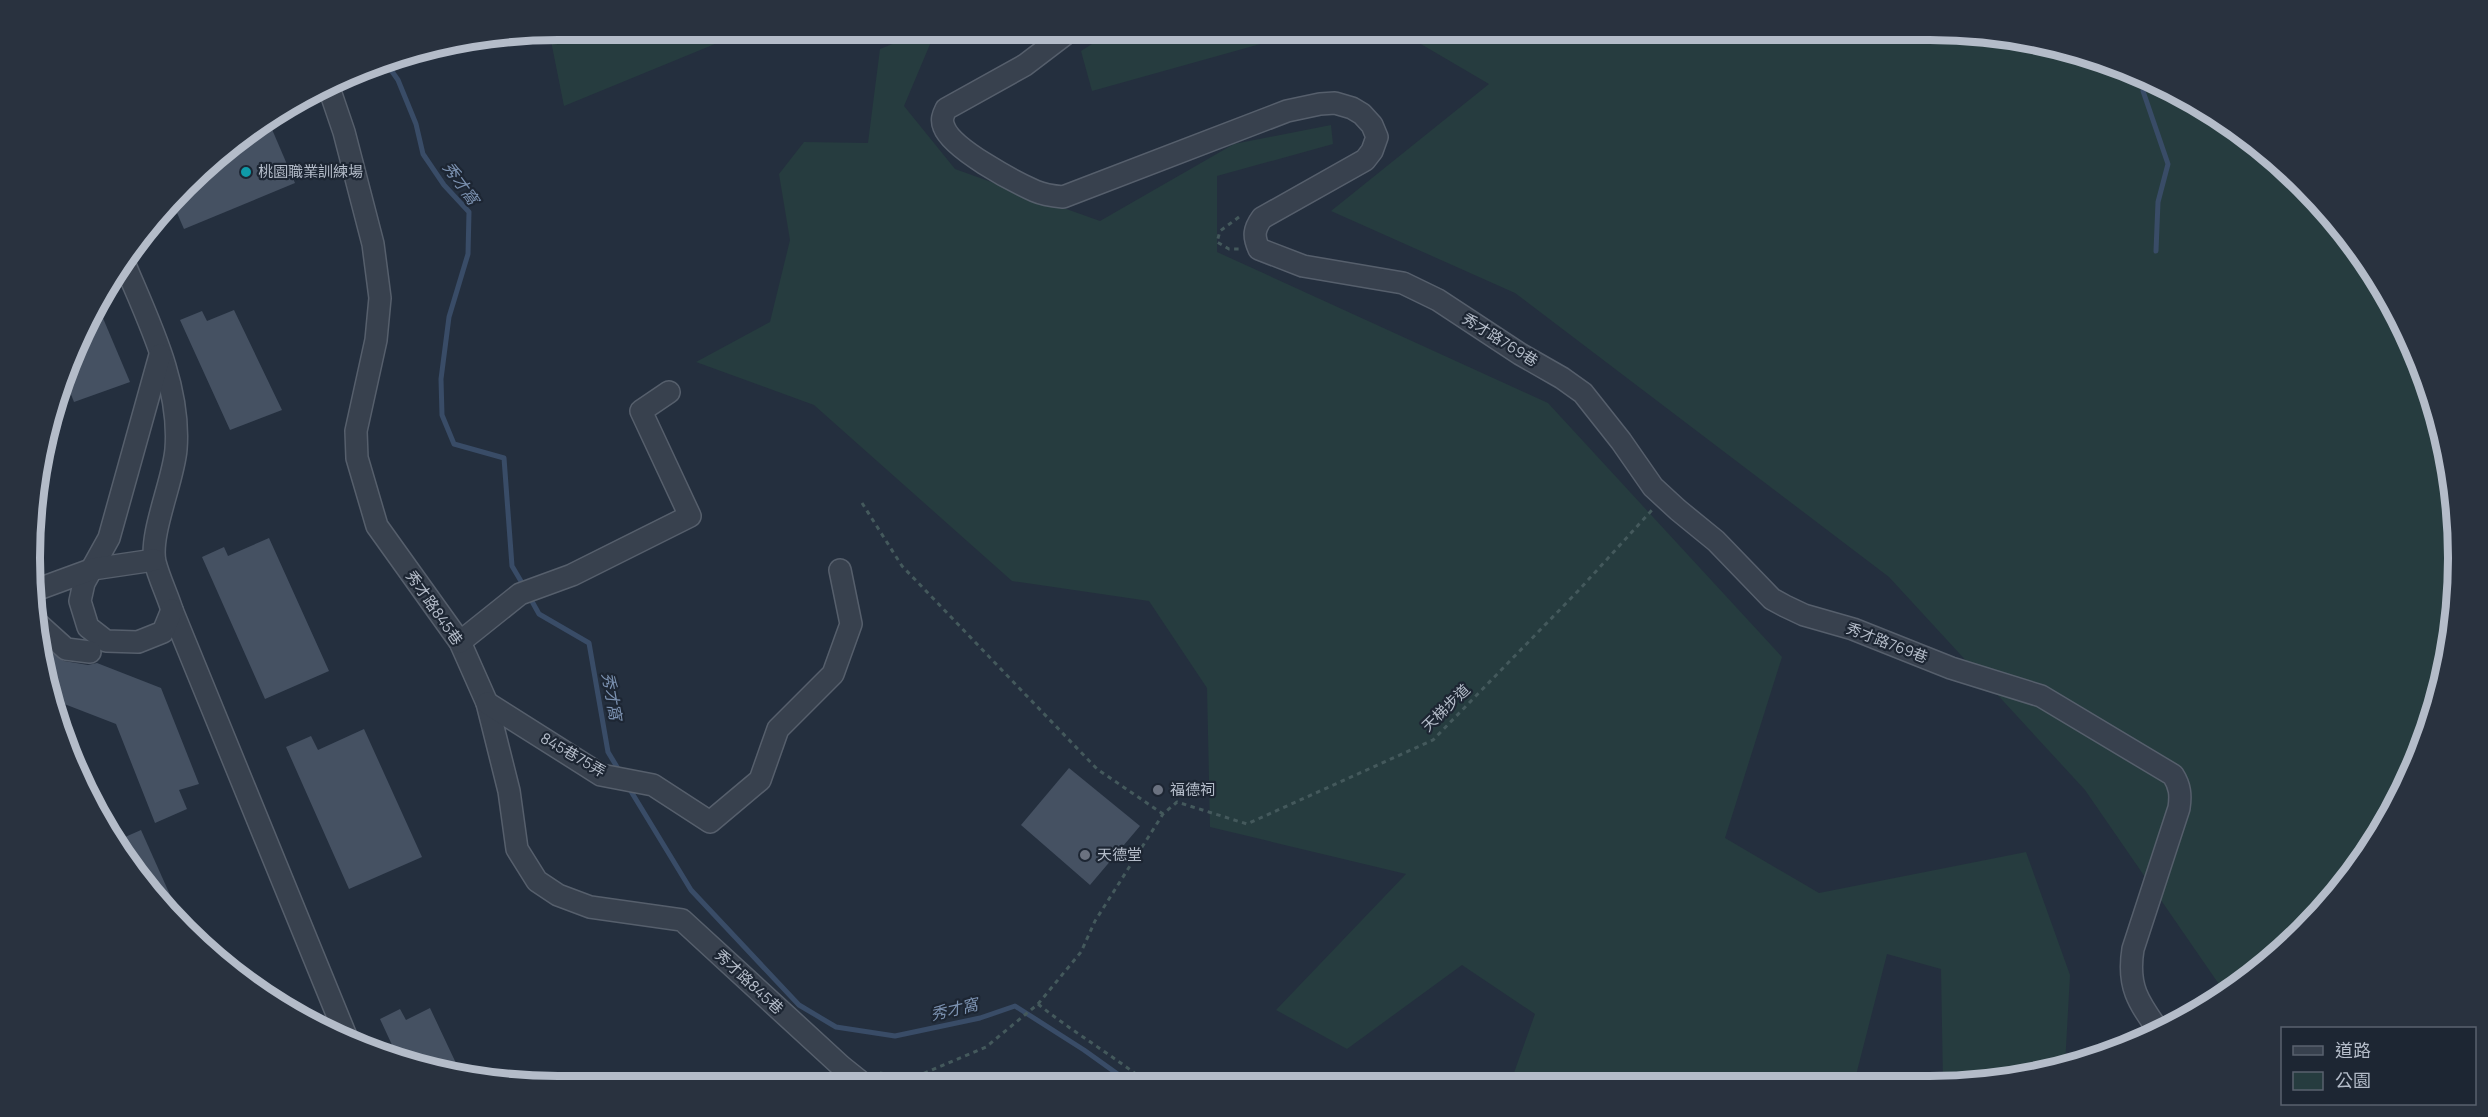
<svg xmlns="http://www.w3.org/2000/svg" width="2488" height="1117" font-family="Manrope,'Noto Sans TC',sans-serif">
<style>
.green{fill:#263c3f}
.lines{fill:none;stroke-linecap:round;stroke-linejoin:round}
.stream{stroke:#394c67;stroke-width:5}
.building{fill:#455162}
.minor-casing{stroke:#565f6c;stroke-width:24}
.path{stroke:#44595c;stroke-width:3;stroke-dasharray:4.5 4.5;stroke-linecap:butt}
.minor{stroke:#38414e;stroke-width:21}
.culture-dot{fill:#0f9aa8;stroke:#1d2633;stroke-width:2}
.worship-dot{fill:#6b7280;stroke:#1d2633;stroke-width:2}
.labels{text-anchor:middle;stroke-width:4.5;stroke-linejoin:round;paint-order:stroke}
.poi-label{font-size:15px;fill:#b4bcc9;stroke:#1d2633;text-anchor:start}
.street-label{font-size:15px;fill:#b4bcc9;stroke:#1d2633}
.water-label{font-size:16px;font-style:italic;fill:#7c92b1;stroke:#1d2633}
.rim{fill:none;stroke:#b4bcc9;stroke-width:8}
</style>
<rect width="100%" height="100%" fill="#242f3e"/>
<g class="green">
<polygon points="559,30 749,30 564,106 550,36 550,31"/>
<polygon points="927,30 936,30 904,106 955,169 1100,221 1234,144 1331,125 1333,144 1217,176 1217,252 1548,403 1782,657 1725,838 1819,893 2026,852 2070,975 2065,1065 1999,1082 1943,1083 1941,969 1887,954 1854,1083 1510,1084 1535,1014 1462,965 1347,1049 1276,1010 1406,874 1210,827 1207,688 1149,601 1012,581 814,405 696,362 770,322 790,240 779,174 804,142 868,143 880,49"/>
<polygon points="1114,30 1310,30 1092,91 1081,51"/>
<polygon points="1397,30 1930,30 2032,40 2131,70 2223,119 2303,185 2369,265 2418,356 2448,455 2458,558 2448,661 2418,760 2349,880 2251,978 2225,993 2085,790 1889,577 1515,293 1331,211 1489,84"/>
</g>
<g class="lines">
<g class="stream">
<polyline points="384,60 398,80 416,124 423,154 444,185 469,212 468,254 449,317 441,379 442,415 454,444 504,458 512,566 525,588"/>
<polyline points="2144,77 2143,91 2168,164 2158,202 2156,251"/>
<polyline points="529,596 539,614 589,643 608,752 620,772"/>
<polyline points="629,788 691,890 799,1005 836,1027 895,1036 980,1018 1015,1006 1084,1050 1133,1085"/>
</g>
</g>
<g class="building">
<polygon points="268,120 295,183 184,229 174,206 210,161"/>
<polygon points="97,304 130,382 74,402 67,384"/>
<polygon points="234,310 282,410 230,430 180,320 202,311 207,321"/>
<polygon points="269,538 329,671 265,699 202,557 224,547 228,556"/>
<polygon points="38,641 64,661 88,665 97,663 161,688 199,784 179,790 187,809 155,823 116,724 54,700 40,661"/>
<polygon points="364,729 422,857 349,889 286,747 311,736 318,750"/>
<polygon points="1069,768 1140,826 1090,885 1021,825"/>
<polygon points="141,830 175,906 171,908 116,841"/>
<polygon points="430,1008 463,1078 399,1060 380,1019 400,1009 406,1020"/>
</g>
<g class="lines">
<g class="minor-casing">
<g id="minor">
<path d="M1071 30 1025 65 946 109C943 115 941 120 944 127 952 149 1013 181 1035 191 1044 195 1053 196 1063 197L1287 111 1320 104 1335 103 1352 108 1362 114 1372 125 1377 137 1372 151 1365 160 1262 218C1254 229 1253 236 1259 249L1303 266 1403 283 1438 300 1520 354 1562 378 1583 393 1621 441 1653 487 1678 510 1716 541 1772 599 1785 606 1804 615 1853 629 1951 668 2041 696 2173 775C2180 786 2181 795 2179 808L2133 949C2127 986 2138 1002 2159 1031"/>
<polyline points="328,85 344,132 373,244 380,298 376,340 356,431 357,458 377,526 460,642 487,703 509,791 517,849 537,881 558,895 590,907 682,920 841,1066 866,1086"/>
<path d="M125 265C149 322 181 386 176 449 174 479 149 534 155 562 159 578 167 594 172 610L348 1041"/>
<polyline points="160,355 109,538 84,583 80,601 88,627 106,641 138,642 163,632 172,610"/>
<polyline points="33,591 93,569 154,560"/>
<polyline points="36,622 66,649 90,652"/>
<polyline points="460,642 520,594 572,575 690,516 641,411 669,392"/>
<polyline points="487,703 601,775 653,785 710,822 760,780 778,729 833,674 851,624 840,570"/>
</g>
</g>
<g class="path">
<polyline points="1239,217 1220,231 1217,242 1229,249 1240,249"/>
<polyline points="862,503 902,566 1097,769 1163,814"/>
<path d="M1038 1004C1074 1033 1114 1056 1150 1085"/>
<polyline points="880,1073 913,1078 986,1047 1038,1004 1081,952 1095,921 1163,814 1177,802 1247,824 1433,740 1578,591 1652,510"/>
</g>
<use href="#minor" class="minor"/>
</g>
<circle class="culture-dot" cx="246" cy="172" r="6"/>
<g class="worship-dot">
<circle cx="1158" cy="790" r="6"/>
<circle cx="1085" cy="855" r="6"/>
</g>
<g class="labels">
<g class="poi-label">
<text x="258" y="177">桃園職業訓練場</text>
<text x="1170" y="795">福德祠</text>
<text x="1097" y="860">天德堂</text>
</g>
<g class="street-label">
<text transform="translate(1500 340) rotate(32)" y="5">秀才路769巷</text>
<text transform="translate(434 608) rotate(55)" y="5">秀才路845巷</text>
<text transform="translate(1887 643) rotate(21)" y="5">秀才路769巷</text>
<text transform="translate(1446 708) rotate(-44)" y="5">天梯步道</text>
<text transform="translate(573 755) rotate(30)" y="5">845巷75弄</text>
<text transform="translate(749 982) rotate(43)" y="5">秀才路845巷</text>
</g>
<g class="water-label">
<text transform="translate(461 183) rotate(54)" y="6">秀才窩</text>
<text transform="translate(612 696) rotate(80)" y="6">秀才窩</text>
<text transform="translate(954 1009) rotate(-13)" y="6">秀才窩</text>
</g>
</g>
<path d="M0 0H2488V1117H0ZM558 40H1930A518 518 0 0 1 2448 558V558A518 518 0 0 1 1930 1076H558A518 518 0 0 1 40 558V558A518 518 0 0 1 558 40Z" fill="#29323f" fill-rule="evenodd"/>
<path class="rim" d="M558 40H1930A518 518 0 0 1 2448 558V558A518 518 0 0 1 1930 1076H558A518 518 0 0 1 40 558V558A518 518 0 0 1 558 40Z"/>
<rect x="2281" y="1027" width="195" height="78" fill="#1d2633" stroke="#59626f" stroke-width="1.5"/>
<rect x="2293" y="1046" width="30" height="9" fill="#38414e" stroke="#59626f" stroke-width="1.5"/>
<text x="2335" y="1057" font-size="18" fill="#b4bcc9">道路</text>
<rect x="2293" y="1072" width="30" height="18" fill="#263c3f" stroke="#59626f" stroke-width="1.5"/>
<text x="2335" y="1087" font-size="18" fill="#b4bcc9">公園</text>
</svg>
